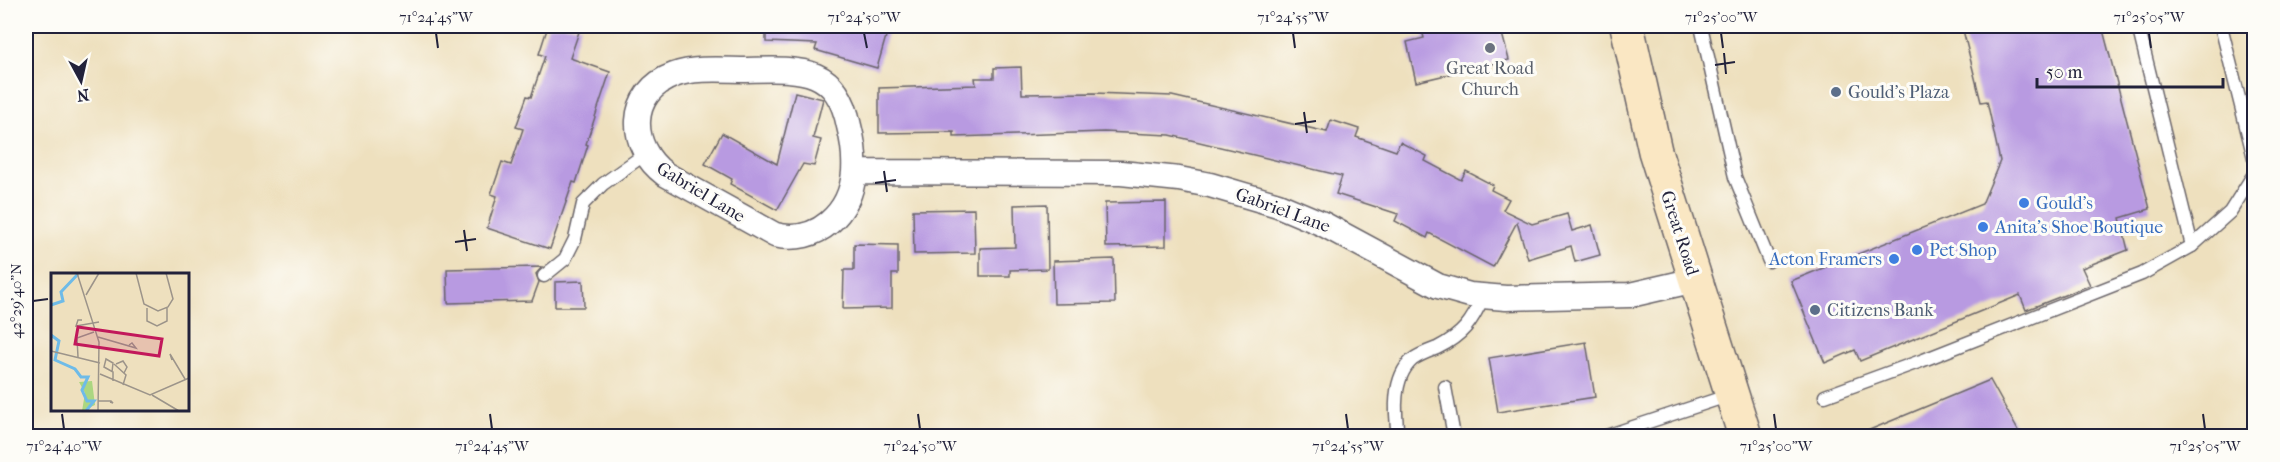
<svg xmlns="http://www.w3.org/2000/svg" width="2280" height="462" font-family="'IM FELL French Canon',serif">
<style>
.building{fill:#b89ae1}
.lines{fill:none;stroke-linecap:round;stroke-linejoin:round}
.service-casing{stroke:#696469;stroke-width:15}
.minor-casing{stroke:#696469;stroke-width:27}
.secondary-casing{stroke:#696469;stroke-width:36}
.service{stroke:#fff;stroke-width:12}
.minor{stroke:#fff;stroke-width:24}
.secondary{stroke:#fae7c3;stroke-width:33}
.ticks{fill:none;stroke:#22223b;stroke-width:2}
.worship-dot{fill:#6b7280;stroke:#fdfcf7;stroke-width:2}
.service-dot{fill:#5c6f8a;stroke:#fdfcf7;stroke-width:2}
.shop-dot{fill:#3f7fe0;stroke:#fdfcf7;stroke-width:2}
.labels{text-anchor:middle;stroke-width:6;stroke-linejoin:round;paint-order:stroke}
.worship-label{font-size:18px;fill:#5b616d;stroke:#fdfcf7}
.service-label{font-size:18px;fill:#4e5e75;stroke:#fdfcf7;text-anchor:start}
.street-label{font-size:18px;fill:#22223b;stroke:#fdfcf7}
.shop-label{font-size:18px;fill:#366cbe;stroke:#fdfcf7;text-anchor:start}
.inset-river{fill:none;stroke:#6ebbe8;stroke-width:3}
.inset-road{fill:none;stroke:#9c948a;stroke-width:1.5}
.view{fill:#c2185b;fill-opacity:0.15;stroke:#c2185b;stroke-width:3}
.inset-edge{fill:none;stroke:#22223b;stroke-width:3}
.neatline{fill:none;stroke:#22223b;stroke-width:2}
.ticks-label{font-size:15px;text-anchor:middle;fill:#22223b}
</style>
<rect width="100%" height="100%" fill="#fdfcf7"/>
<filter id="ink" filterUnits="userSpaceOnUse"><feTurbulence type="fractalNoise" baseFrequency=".0167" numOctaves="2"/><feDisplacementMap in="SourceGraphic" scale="12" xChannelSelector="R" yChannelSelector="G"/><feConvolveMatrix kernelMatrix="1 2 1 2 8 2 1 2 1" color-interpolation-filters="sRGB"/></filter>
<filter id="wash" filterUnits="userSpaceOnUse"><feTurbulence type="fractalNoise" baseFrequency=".008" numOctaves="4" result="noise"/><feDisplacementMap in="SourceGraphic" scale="24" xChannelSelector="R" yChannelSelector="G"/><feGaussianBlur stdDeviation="1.35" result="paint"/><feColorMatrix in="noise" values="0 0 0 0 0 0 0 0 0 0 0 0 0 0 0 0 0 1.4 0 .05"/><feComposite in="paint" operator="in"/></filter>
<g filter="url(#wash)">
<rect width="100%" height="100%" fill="#eee0be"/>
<g id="blocks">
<g class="building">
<polygon points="548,26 581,26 570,58 610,72 586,144 588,145 576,183 573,182 550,249 487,228 497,196 491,194 502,162 511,165 523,129 516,127 527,96 531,97 545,56 539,54"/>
<polygon points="766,26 889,26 877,68 815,50 817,44 766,42"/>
<polygon points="1421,26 1500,26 1509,60 1416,82 1407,42 1424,38"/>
<polygon points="1962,26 2102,26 2150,209 2120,218 2128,250 2082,268 2090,285 2026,310 2020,295 1860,361 1855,350 1825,363 1791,281 1982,204 2000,161 1987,101 1981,102"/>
<polygon points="1021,67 1022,94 1094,93 1172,96 1327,132 1331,120 1359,129 1356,137 1396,151 1400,142 1427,156 1425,161 1461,180 1466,171 1493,185 1491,190 1509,199 1503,210 1532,224 1567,214 1572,231 1592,225 1600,255 1575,262 1571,246 1528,259 1517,222 1493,267 1429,233 1427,238 1395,221 1398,214 1336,194 1342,176 1170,135 1104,132 954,137 954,132 879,133 879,88 976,85 975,78 994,78 994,68"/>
<polygon points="795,92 823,99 813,138 821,140 814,166 803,164 777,210 730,184 732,179 705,164 722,133 777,164"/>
<polygon points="1166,202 1166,246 1106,247 1105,203"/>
<polygon points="1047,204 1048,269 1010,270 1010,276 980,276 980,248 1015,247 1014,205"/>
<polygon points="974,209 975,253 914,254 913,210"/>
<polygon points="854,244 898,245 898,274 892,274 892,308 843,309 844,270 854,270"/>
<polygon points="1114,259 1115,303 1054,304 1053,261"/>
<polygon points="542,267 536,274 539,282 532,301 448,303 447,269"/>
<polygon points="583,281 584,307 555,307 555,282"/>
<polygon points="1586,342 1595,397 1498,412 1489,358"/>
<polygon points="1990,380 2021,436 1855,436"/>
</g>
</g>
</g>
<g filter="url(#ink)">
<use href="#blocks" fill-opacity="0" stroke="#696469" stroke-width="1.5"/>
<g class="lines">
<g class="service-casing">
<g id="service">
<polyline points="1701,26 1735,177 1769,261"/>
<polyline points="2138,26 2192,246"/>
<polyline points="2221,26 2254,158"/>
<polyline points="544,276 565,259 575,239 583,204 603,184 645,154"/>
<polyline points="1445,387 1454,436"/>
<polyline points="1825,396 1921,361 2142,274 2192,246 2230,212 2254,174"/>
<path d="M1398 436C1395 413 1392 378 1412 360 1418 355 1429 351 1437 348 1463 335 1472 322 1483 297"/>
<polyline points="1606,436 1730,395"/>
</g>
</g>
<g class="minor-casing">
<path id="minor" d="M854 172C851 213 817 245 775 235L665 174C628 147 627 92 674 75 696 67 724 70 747 70 799 69 837 65 849 126 853 141 855 156 854 172L1121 173 1179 179 1210 185 1278 205 1323 224 1438 286 1470 295 1506 298 1630 295 1695 280"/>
</g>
<g class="secondary-casing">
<polyline id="secondary" points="1627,26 1655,151 1745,436"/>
</g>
<use href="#service" class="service"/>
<use href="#minor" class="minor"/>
<use href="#secondary" class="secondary"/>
</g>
</g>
<path class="ticks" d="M436 33 438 48M864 33 867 48M1293 33 1295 48M1721 33 1723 48M2149 33 2151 48M1724 53 1726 74M1715 65 1735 62M1304 112 1307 133M1295 124 1316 121M884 171 887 192M875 183 896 180M464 230 467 251M455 242 476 239M33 301 48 299M62 414 64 429M490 414 492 429M918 414 920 429M1346 414 1348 429M1774 414 1776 429M2203 414 2205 429"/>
<circle class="worship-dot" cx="1490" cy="48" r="6"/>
<g class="service-dot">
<circle cx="1836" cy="92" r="6"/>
<circle cx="1815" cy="310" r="6"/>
</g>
<g class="shop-dot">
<circle cx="2024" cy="203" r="6"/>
<circle cx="1983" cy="227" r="6"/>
<circle cx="1917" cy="250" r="6"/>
<circle cx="1894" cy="259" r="6"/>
</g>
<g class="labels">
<g class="worship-label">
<text x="1490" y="74">Great Road<tspan x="1490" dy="21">Church</tspan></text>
</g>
<g class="service-label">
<text x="1848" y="98">Gould's Plaza</text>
<text x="1827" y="316">Citizens Bank</text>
</g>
<g class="street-label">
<text transform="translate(701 192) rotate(31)" y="6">Gabriel Lane</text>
<text transform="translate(1283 210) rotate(20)" y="6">Gabriel Lane</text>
<text transform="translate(1680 233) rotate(72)" y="6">Great Road</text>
</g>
<g class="shop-label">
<text x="2036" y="209">Gould's</text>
<text x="1995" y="233">Anita's Shoe Boutique</text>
<text x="1929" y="256">Pet Shop</text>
<text x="1882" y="265" text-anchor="end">Acton Framers</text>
</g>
</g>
<g transform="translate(51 273)">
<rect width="138" height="138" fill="#eee0be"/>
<path d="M41 108 44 132 31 138 34 120 28 109Z" fill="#abd681"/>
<path class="inset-river" d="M0 32 12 28 10 19 27 1M0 62 8 68 4 87 24 96 30 104H37L31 117 36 128H43L35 138"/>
<path class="inset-road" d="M26 0 48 69 47 138M85 0 93 31 107 38 117 34 122 26 115 0M35 22 48 0M96 35V48L106 53 116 48V35M31 47H27L25 53 48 49M47 64 85 75 81 70 78 72M0 78 49 90M27 84 26 65 43 59M121 87 119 81 134 106M63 91 75 102 72 112M65 91 72 88 76 94 73 100M61 99 62 90 55 86 53 94 62 99V108M49 101 99 122 138 105M101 122 128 138M47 128H60L62 130 59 129"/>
<path class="view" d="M27 54 111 66 108 83 24 71Z"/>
<rect width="138" height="138" class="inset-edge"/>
</g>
<rect width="2280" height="462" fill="none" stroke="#fdfcf7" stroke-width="66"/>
<g transform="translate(81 81) rotate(172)" stroke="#fdfcf7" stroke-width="4.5" paint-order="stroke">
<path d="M0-4.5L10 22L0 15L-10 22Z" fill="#22223b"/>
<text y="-9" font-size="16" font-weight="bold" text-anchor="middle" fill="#22223b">N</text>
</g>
<path d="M2037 78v9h186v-9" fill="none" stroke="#22223b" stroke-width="3"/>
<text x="2046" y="78" font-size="18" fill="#22223b" stroke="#fdfcf7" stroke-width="4.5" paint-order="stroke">50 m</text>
<rect x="33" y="33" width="2214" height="396" class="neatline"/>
<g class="ticks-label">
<text x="436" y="22">71°24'45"W</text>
<text x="864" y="22">71°24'50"W</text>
<text x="1293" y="22">71°24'55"W</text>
<text x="1721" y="22">71°25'00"W</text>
<text x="2149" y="22">71°25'05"W</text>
<text transform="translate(16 301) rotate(-90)" y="5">42°29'40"N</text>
<text x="64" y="451">71°24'40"W</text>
<text x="492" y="451">71°24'45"W</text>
<text x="920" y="451">71°24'50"W</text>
<text x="1348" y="451">71°24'55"W</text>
<text x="1776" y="451">71°25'00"W</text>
<text x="2205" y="451">71°25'05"W</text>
</g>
</svg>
